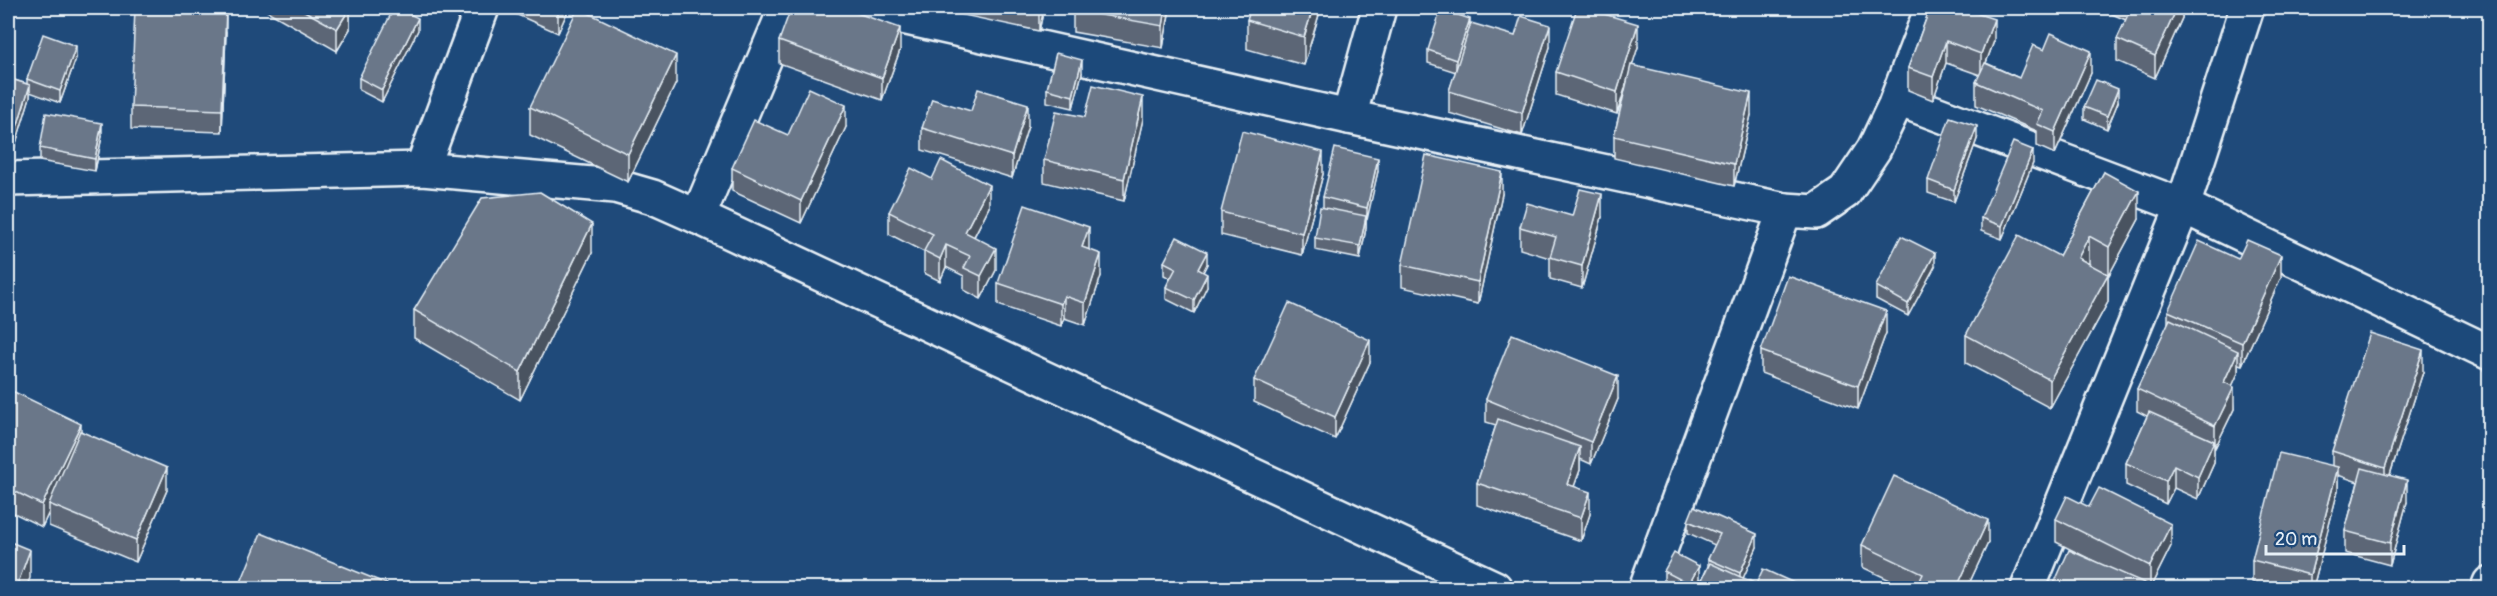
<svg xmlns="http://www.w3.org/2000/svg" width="2497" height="596" font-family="Pangolin,sans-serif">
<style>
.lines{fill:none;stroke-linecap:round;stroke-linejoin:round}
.minor-casing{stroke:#e8f1f8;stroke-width:38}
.minor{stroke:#1f4a7a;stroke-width:33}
.wall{fill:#5b6676;stroke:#e8f1f8;stroke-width:1.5}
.shaded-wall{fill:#4a5360;stroke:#e8f1f8;stroke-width:1.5}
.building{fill:#6a7789;stroke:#e8f1f8;stroke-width:1.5}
</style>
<rect width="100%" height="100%" fill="#1f4a7a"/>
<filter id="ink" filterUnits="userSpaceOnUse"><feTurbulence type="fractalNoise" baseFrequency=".0167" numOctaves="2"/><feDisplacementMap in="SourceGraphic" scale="12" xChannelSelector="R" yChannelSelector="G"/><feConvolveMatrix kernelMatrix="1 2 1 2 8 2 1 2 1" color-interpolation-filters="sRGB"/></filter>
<g filter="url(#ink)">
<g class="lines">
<g class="minor-casing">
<g id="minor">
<polyline points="862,8 1349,117 1785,210"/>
<polyline points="1898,99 2183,206 2490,353"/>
<polyline points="1349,117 1379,8"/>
<polyline points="422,169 482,8"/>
<polyline points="8,179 422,169 615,186 653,197 698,217 1495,588"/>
<polyline points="698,217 786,8"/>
<polyline points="1646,588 1785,210 1816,212 1845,192 1874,149 1895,105 1932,8"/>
<polyline points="2028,588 2183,206 2247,8"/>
<polyline points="2488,588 2490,583"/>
</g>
</g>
<use href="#minor" class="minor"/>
</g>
<g class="wall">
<polygon points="267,8 350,8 350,29 337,51 267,11"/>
<polygon points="502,8 569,8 558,33"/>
<polygon points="940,8 1044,8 1039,31 940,10"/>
<polygon points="1170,8 1163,48 1073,32 1073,10"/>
<polygon points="1251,8 1321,8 1304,65 1247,49 1247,20"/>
<polygon points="1878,8 1892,8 1891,12"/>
<polygon points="1930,8 1994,41 1986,63 2019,78 2091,73 2055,154 2037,146 2037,131 1976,105 1976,82 1980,75 1946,63 1933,100 1908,90 1908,68"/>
<polygon points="2098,8 2182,8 2182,18 2155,78 2117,61 2117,39 2126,20"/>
<polygon points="1470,28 1550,47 1522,135 1449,113 1449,91 1456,72 1428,63 1428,50"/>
<polygon points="418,30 382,102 359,90 359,78"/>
<polygon points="226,32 222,132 131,129 131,107"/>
<polygon points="779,41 900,50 882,100 779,63"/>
<polygon points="1638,47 1632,65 1751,115 1734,186 1614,158 1614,136 1627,83 1617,114 1556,95 1556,72"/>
<polygon points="76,58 60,103 30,92 30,97 10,163 8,162 8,78 27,84 27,79"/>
<polygon points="1082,73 1073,108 1047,102 1047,89"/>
<polygon points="676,83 628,182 530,135 530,107"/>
<polygon points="2118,102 2107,129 2084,119 2084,107"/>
<polygon points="971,111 1028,126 1012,178 922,150 922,128"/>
<polygon points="1085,117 1143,119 1124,201 1044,182 1044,160"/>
<polygon points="846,127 801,223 732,191 732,168 788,135"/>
<polygon points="102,136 95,171 40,161 40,148"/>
<polygon points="1977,139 1954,202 1928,193 1928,180"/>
<polygon points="2033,163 2002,239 1981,231 1981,218"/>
<polygon points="1378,171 1366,220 1366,228 1360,259 1315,250 1315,238 1323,208 1323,197"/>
<polygon points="2104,172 2139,219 2109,275 2108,274 2108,302 2050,408 1966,363 1966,335 2059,256"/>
<polygon points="1323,174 1302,255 1221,235 1221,212"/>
<polygon points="1502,194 1478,304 1402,287 1402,265"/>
<polygon points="989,207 974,237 996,270 981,299 964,290 964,276 946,267 940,281 924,273 924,252 889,234 889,212"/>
<polygon points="1572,216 1602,217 1582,288 1550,279 1550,258 1520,249 1520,227"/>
<polygon points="1089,250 1101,276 1085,325 1064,318 1061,326 998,305 998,283"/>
<polygon points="592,253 520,400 414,338 414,310"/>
<polygon points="2238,259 2281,277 2242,365 2238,364 2238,373 2232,386 2234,409 2215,448 2214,447 2214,463 2198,499 2174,488 2166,504 2126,485 2126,463 2147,416 2137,411 2137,389 2168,324 2168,311"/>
<polygon points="1164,262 1207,264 1203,272 1207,286 1194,313 1166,299 1166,287 1170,278 1164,275"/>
<polygon points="1935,266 1908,316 1876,299 1876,286"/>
<polygon points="1886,333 1858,409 1761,373 1761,351"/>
<polygon points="1370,362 1335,439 1254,402 1254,380"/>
<polygon points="2423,372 2390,475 2407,502 2390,565 2345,553 2345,531 2358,482 2338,475 2338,490 2313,588 2277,588 2252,582 2252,560 2332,466 2332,451"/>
<polygon points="8,389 81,431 167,490 136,562 49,526 49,512 42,527 8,510"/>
<polygon points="1486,399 1618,399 1591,464 1580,459 1580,470 1574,486 1590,514 1581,541 1477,505 1477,483 1496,425 1486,422"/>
<polygon points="2089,507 2171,546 2150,588 2147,587 2147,588 2056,542 2056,519"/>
<polygon points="1688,521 1757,547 1743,578 1756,584 1805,588 1698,588 1708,566 1708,559 1715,545 1688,533"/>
<polygon points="1988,543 1967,588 1907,588 1862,567 1862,545"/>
<polygon points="1664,571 1699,579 1693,588 1673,588 1664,584"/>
</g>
<g class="shaded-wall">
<polygon points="350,8 350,29 337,51 337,29"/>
<polygon points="559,8 569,8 558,33 558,11"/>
<polygon points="1039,8 1044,8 1039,31"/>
<polygon points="1166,8 1170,8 1163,48 1163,26"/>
<polygon points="1313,8 1321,8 1304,65 1304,37"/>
<polygon points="2177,8 2182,8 2182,18 2155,78 2155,56"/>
<polygon points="226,9 226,32 222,132 222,110"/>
<polygon points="418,18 418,30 382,102 382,90"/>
<polygon points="1470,19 1470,31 1456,72 1456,60"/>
<polygon points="1994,19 1994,41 1981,76 1981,54"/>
<polygon points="1638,24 1638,47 1617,114 1617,92"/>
<polygon points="1550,25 1550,47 1522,135 1522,113"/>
<polygon points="900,28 900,50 882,100 882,78"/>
<polygon points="1946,41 1946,63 1933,100 1933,77"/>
<polygon points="76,46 76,58 60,103 60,91"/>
<polygon points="2091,51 2091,73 2055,154 2055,132"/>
<polygon points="676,55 676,83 628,182 628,154"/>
<polygon points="1082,60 1082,73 1073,108 1073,96"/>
<polygon points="30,85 30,97 10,163 10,150"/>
<polygon points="2118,89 2118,102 2107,129 2107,116"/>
<polygon points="1751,93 1751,115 1734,186 1734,164"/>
<polygon points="1143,97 1143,119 1124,201 1124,179"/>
<polygon points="1028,104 1028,126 1012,178 1012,156"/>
<polygon points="846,105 846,127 801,223 801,201"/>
<polygon points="102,123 102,136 95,171 95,159"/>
<polygon points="1977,126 1977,139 1954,202 1954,190"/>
<polygon points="2033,150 2033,163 2002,239 2002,226"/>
<polygon points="1323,152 1323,174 1302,255 1302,233"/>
<polygon points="1378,158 1378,171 1367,220 1367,208"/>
<polygon points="1502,172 1502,194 1478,304 1478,282"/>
<polygon points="989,185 989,207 965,254 965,232"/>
<polygon points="2139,191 2139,219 2109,275 2109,247"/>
<polygon points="1602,194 1602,217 1582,288 1582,266"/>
<polygon points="1366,216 1366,228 1360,259 1360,246"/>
<polygon points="592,224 592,253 520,400 520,372"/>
<polygon points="1089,227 1089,249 1082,269 1082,247"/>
<polygon points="2089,236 2089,264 2078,258"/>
<polygon points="946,245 946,267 940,281 940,259"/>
<polygon points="996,248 996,270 981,299 981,276"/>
<polygon points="1207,252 1207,264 1198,282 1198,269"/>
<polygon points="1935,253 1935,266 1908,316 1908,304"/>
<polygon points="1101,254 1101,276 1085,325 1085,303"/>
<polygon points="2281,255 2281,277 2242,365 2242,343"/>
<polygon points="1207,274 1207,286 1194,313 1194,300"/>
<polygon points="2108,274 2108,302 2050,408 2050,380"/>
<polygon points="1064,296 1064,318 1061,326 1061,304"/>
<polygon points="1886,311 1886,333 1858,409 1858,386"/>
<polygon points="1370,340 1370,362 1335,439 1335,417"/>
<polygon points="2423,350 2423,372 2385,490 2385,468"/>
<polygon points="2238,351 2238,373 2224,404 2224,382"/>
<polygon points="1618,376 1618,399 1591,464 1591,442"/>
<polygon points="2234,387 2234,409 2215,448 2215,426"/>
<polygon points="81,424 81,446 49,504 49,512 42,527 42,505"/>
<polygon points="2214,441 2214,463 2198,499 2198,477"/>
<polygon points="1580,447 1580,470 1567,506 1567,484"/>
<polygon points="2174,465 2174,488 2166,504 2166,481"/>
<polygon points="2338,467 2338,490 2313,588 2310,588 2310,575"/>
<polygon points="167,468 167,490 136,562 136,540"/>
<polygon points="2407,480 2407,502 2390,565 2390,543"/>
<polygon points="1590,492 1590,514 1581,541 1581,518"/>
<polygon points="1988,520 1988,543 1967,588 1958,588 1958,585"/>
<polygon points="2171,524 2171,546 2150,588 2150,566"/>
<polygon points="1757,534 1757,547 1740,585 1740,573"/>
<polygon points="30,550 30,578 26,588 16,588"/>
<polygon points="1699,566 1699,579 1693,588 1689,588 1689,584"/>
</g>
<g class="building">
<polygon points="135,8 226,9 222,110 131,107"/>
<polygon points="299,8 350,8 337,29"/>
<polygon points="394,8 398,8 418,18 382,90 359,78"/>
<polygon points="550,8 559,8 558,11"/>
<polygon points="578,8 676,55 628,154 530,107"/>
<polygon points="791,8 843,8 900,28 882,78 779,41"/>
<polygon points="1074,8 1166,8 1163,26 1073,10"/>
<polygon points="1251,8 1313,8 1304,37 1247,20"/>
<polygon points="1577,8 1584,8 1638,24 1617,92 1556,72"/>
<polygon points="1930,8 1961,8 1994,19 1981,54 1946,41 1933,77 1908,68"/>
<polygon points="2131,8 2177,8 2155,56 2117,39"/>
<polygon points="1441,9 1470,19 1456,60 1428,50"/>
<polygon points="1521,16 1550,25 1522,113 1449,91 1471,23 1515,36"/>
<polygon points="2051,33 2091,51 2055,132 2037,124 2043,111 1976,82 1985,63 2019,78 2033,45 2044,50"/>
<polygon points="43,34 76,46 60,91 27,79"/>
<polygon points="1056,53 1082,60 1073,96 1047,89"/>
<polygon points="1631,65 1751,93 1734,164 1614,136"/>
<polygon points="8,78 30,85 10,150 8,149"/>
<polygon points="2096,80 2118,89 2107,116 2084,107"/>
<polygon points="1093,85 1143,97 1124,179 1044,160 1056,111 1085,117"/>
<polygon points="809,88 846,105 801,201 732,168 754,120 788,135"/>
<polygon points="978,89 1028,104 1012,156 922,128 932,99 971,111"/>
<polygon points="46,113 102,123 95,159 40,148"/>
<polygon points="1950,117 1977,126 1954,190 1928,180"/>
<polygon points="1242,131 1323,152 1302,233 1221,212"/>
<polygon points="2013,142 2033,150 2002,226 1981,218"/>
<polygon points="1335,148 1378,158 1367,208 1323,197"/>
<polygon points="1426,155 1502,172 1478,282 1402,265"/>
<polygon points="941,160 989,185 965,232 996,248 981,276 964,268 970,256 946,245 940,259 924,251 933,234 889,212 911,168 932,179"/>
<polygon points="2104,172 2139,191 2109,247 2089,236 2078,258 2108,274 2050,380 1966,335 2019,235 2059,256"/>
<polygon points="1580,189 1602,194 1582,266 1550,257 1556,237 1520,227 1527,203 1572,216"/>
<polygon points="540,192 592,224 520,372 414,310 482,198"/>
<polygon points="1025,205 1089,227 1082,247 1101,254 1085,303 1064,296 1061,304 998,283"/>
<polygon points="1320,207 1366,216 1360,246 1315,238"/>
<polygon points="1901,236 1935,253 1908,304 1876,286"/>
<polygon points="1177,237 1207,252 1198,269 1207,274 1194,300 1166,287 1176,268 1164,262"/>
<polygon points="2247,240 2281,255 2242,343 2168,311 2199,241 2238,259"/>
<polygon points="1788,276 1886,311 1858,386 1761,351"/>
<polygon points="1289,303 1370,340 1335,417 1254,380"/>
<polygon points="2170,319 2238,351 2224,382 2234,387 2215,426 2137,389"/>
<polygon points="2370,333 2423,350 2385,468 2332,451"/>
<polygon points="1512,334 1618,376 1591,442 1486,399"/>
<polygon points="8,389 81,424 42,505 8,488"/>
<polygon points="2149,412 2214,441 2198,477 2174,465 2166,481 2126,463"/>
<polygon points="1498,419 1580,447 1567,484 1590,492 1581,518 1477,483"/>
<polygon points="80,431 167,468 136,540 49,504"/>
<polygon points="2279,453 2338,467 2310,575 2252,560"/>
<polygon points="2362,468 2407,480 2390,543 2345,531"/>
<polygon points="1894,476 1988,520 1958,585 1965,588 1916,588 1923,574 1862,545"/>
<polygon points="2099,488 2171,524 2150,566 2056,519 2067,496 2089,507"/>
<polygon points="1694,506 1757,534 1740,573 1708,559 1720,534 1688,521"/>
<polygon points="261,533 387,584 386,588 242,588 239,587"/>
<polygon points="8,541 30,550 16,588 8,588"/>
<polygon points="2069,550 2147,584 2145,588 2052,588"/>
<polygon points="1674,553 1699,566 1689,584 1664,571"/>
<polygon points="1710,563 1756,584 1763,569 1805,588 1698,588"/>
</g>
</g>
<rect width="2497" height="596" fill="none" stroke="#1f4a7a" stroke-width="30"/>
<rect x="15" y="15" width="2467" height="566" fill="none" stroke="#e8f1f8" stroke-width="2" filter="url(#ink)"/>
<path d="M2266 545v9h138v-9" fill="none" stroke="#e8f1f8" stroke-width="3"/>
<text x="2275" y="545" font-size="18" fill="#e8f1f8" stroke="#1f4a7a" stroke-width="4.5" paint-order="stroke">20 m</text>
</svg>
